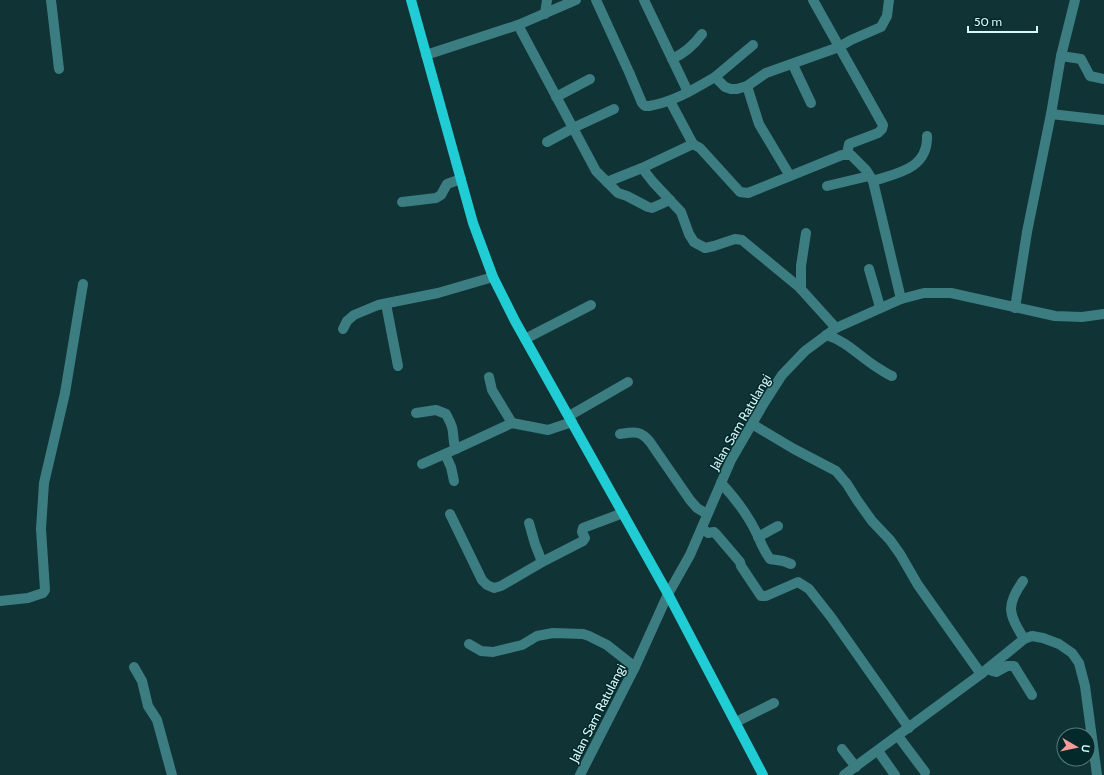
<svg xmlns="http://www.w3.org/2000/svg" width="1104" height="775" font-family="Cabin,sans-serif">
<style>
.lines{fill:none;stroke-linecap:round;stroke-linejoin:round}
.minor{stroke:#3b7d81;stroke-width:10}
.major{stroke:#21cdd5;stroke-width:10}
.labels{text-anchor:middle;stroke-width:3;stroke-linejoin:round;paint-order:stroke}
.street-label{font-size:13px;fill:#d7f7f8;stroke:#04292b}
</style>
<rect width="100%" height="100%" fill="#103335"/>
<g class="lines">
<g class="minor">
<polyline points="51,0 59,69"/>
<path d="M596 0 629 72 642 103 645 106H649C674 102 694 89 715 77L725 87 731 89H737L747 86 766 73 839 47 851 40 881 27 887 16 889 0"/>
<polyline points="644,0 688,92"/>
<polyline points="813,0 883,125 882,129 878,133 849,144 847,154"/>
<polyline points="545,14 547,0"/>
<polyline points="518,25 596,171 607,182 642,168 693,144 700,148 740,192 748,193 842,155 851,155 866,170 873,181 901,299"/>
<polyline points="426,55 518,25 576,0"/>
<polyline points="1061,56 1081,59 1090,76 1104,79"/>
<path d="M672 59C685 53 694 45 702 34"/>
<polyline points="793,65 811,103"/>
<polyline points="715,77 753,45"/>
<polyline points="747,86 759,124 790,176"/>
<polyline points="556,97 590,79"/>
<polyline points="670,101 693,144"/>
<polyline points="1051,114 1104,120"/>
<polyline points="547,142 573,128 614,109"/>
<polyline points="642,168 653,182 681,212 689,234 694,242 705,248 714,246 735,239 742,240 799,287 836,328"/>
<path d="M873 181C897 173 928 169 927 136"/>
<polyline points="607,182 618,193 627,196 648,207 652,208 670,200"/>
<polyline points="827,186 869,176"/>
<polyline points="402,202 436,198 441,195 447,184 461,179"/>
<polyline points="869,269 880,307"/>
<polyline points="801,289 801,266 806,233"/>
<polyline points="386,304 398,366"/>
<polyline points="1015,308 1027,232 1051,114 1061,56 1075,0"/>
<polyline points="343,329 347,321 354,315 378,305 438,293 493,277"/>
<path d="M826 335C847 341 860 357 878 368 883 371 887 374 892 376"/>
<polyline points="525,339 591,305"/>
<polyline points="489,377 492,390 512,423"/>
<path d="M416 413 436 410 446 414C449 420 453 426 453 433 454 440 453 443 456 449L512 423 548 430 572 422"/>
<polyline points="569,416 628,382"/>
<polyline points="752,424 794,449 836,471 847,484 857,500 872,521 890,540 900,554 918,585 981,674"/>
<path d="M620 434C634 432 640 430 650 442L690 500 697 508 707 514"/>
<polyline points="445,454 451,467 454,481"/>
<polyline points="422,464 456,449"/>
<path d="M721 483C735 498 748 515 757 534 761 543 764 551 770 559L783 561 791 564"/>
<polyline points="450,514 482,580 487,585 494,588 501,586 544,561 583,541 585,538 582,532 583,528 623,513"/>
<polyline points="529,523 535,544 542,562"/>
<polyline points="702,528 708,533 714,532 717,535 740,562 741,566 761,596 766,596 798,582 809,589 831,617 909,728"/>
<polyline points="758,537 778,526"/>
<path d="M1023 581C1005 606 1009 614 1024 639"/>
<polyline points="0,601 28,598 43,593 45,590 41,529 44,483 65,393 83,284"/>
<polyline points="469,644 481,651 493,652 522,645 537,636 553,633 583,634 589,636 607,645 635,667"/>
<polyline points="134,667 142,681 148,706 157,720 172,775"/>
<polyline points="989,668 992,671 996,672 1007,666 1014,666 1032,695"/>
<polyline points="736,722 774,703"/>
<polyline points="898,736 925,772"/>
<polyline points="842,749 856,767"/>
<polyline points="878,751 895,775"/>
<polyline points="580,775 635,667 668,594 690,555 731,460 764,403 782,375 805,351 836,328 901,299 924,293 951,293 1055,316 1082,317 1104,314"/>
<polyline points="844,775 981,674 1018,644 1024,639 1032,636 1043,638 1059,644 1072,653 1079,663 1085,686 1097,775"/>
</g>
<polyline class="major" points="411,0 473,223 493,277 515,321 668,594 763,775"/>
</g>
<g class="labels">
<g class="street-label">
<text transform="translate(740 422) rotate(-60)" y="5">Jalan Sam Ratulangi</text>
<text transform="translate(597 713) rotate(-63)" y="5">Jalan Sam Ratulangi</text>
</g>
</g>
<g transform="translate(1076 747) rotate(99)"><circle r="19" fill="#04292b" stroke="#587b7d"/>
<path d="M0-3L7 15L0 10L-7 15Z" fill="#f59b9a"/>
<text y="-6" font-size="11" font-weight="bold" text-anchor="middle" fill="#d7f7f8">U</text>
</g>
<path d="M968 26v6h69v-6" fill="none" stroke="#d7f7f8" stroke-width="2"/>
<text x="974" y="26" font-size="12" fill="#d7f7f8" stroke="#04292b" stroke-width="3" paint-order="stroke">50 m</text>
</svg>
